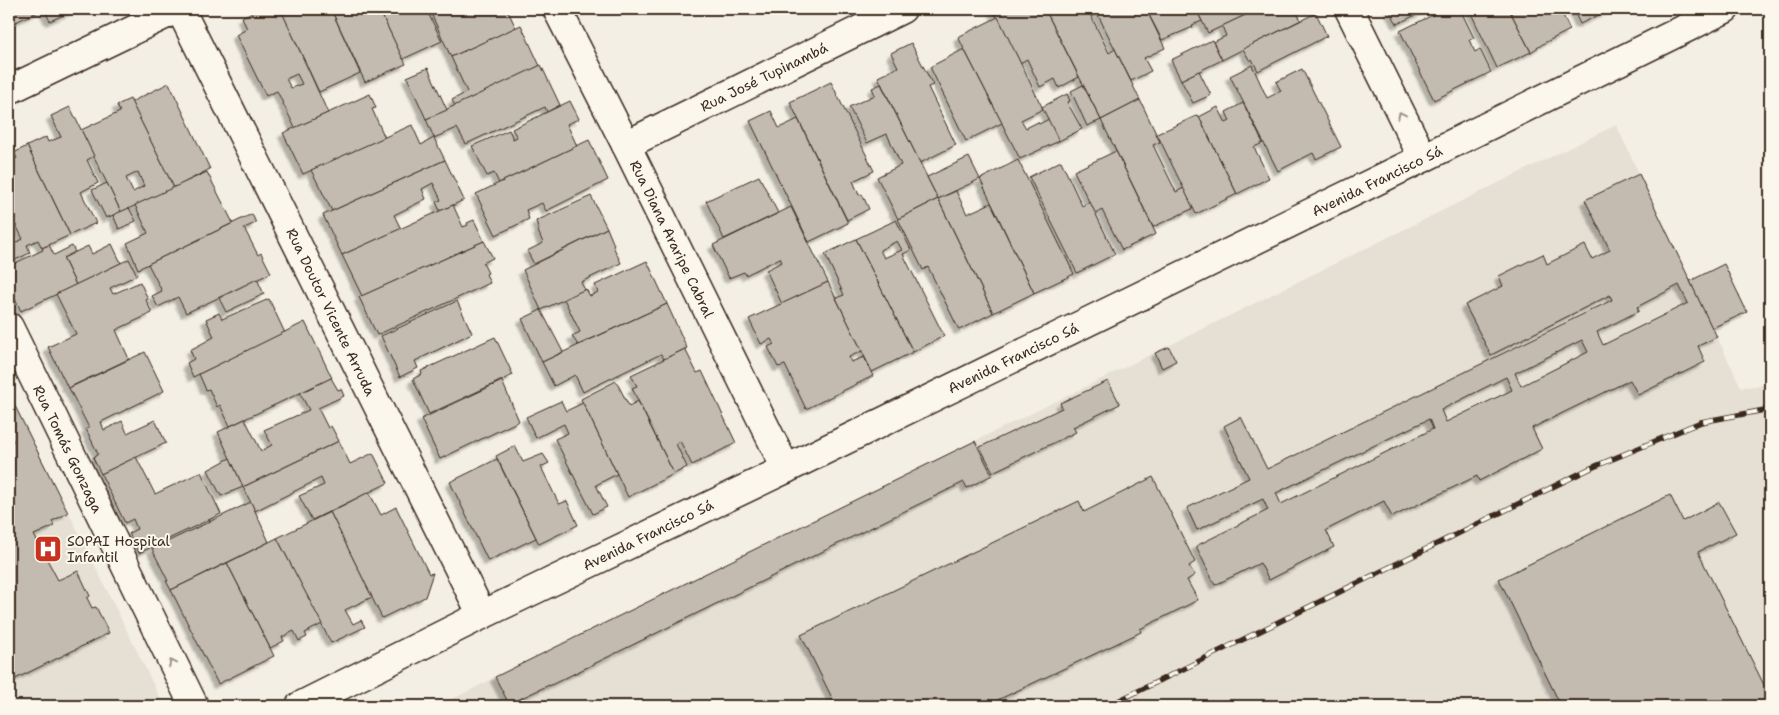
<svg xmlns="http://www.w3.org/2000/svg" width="1779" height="715" font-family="'Shantell Sans',sans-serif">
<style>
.built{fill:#e5dfd4}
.building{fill:#c3bbb0;stroke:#3b2a1e;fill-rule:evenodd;filter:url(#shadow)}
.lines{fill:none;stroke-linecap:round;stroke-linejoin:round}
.street-casing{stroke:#3b2a1e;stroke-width:31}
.secondary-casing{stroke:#3b2a1e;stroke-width:31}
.street{stroke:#fbf7ec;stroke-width:28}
.secondary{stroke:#fbf7ec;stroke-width:28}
.rail-casing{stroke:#3b2a1e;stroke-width:5.5}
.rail{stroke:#fbf7ec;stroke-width:4;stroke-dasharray:11;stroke-linecap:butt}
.oneway{stroke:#9b9085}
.labels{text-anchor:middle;stroke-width:4;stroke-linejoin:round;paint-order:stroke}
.street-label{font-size:14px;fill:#3b2a1e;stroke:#fbf7ec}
.poi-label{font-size:14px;fill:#3b2a1e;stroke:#fbf7ec;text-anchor:start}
</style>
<defs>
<filter id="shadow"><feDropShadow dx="-4.5" dy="4.5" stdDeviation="1" flood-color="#0004"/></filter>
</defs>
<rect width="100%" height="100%" fill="#f3efe4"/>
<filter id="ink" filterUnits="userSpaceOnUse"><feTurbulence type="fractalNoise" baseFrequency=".02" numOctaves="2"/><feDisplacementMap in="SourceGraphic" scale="10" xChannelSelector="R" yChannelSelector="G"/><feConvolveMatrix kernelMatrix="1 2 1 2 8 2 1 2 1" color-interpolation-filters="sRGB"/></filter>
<g filter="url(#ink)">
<g class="built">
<polygon points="1616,125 1741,387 1770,385 1770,706 438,706"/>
<polygon points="9,392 164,706 9,706"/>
</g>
<g class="building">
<polygon points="9,9 44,9 9,25"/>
<polygon points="44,9 77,9 50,21"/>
<path d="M259 9H281L328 113 295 128 277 91 266 96 236 35 247 29 242 17ZM297 74 302 84 291 88 286 79Z"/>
<polygon points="285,9 331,9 360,73 319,92 281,10"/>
<polygon points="331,9 379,9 406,64 365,82"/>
<polygon points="379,9 426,9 442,41 403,59"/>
<polygon points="429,9 507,9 516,28 451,57"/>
<polygon points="993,9 1045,9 1079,77 1059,88 1055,79 1040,87 1027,59 1020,63"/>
<polygon points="1045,9 1095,9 1097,13 1091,16 1109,53 1115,49 1140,100 1101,120"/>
<polygon points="1095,9 1146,9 1165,48 1144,58 1151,71 1131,81"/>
<polygon points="1146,9 1196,9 1202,21 1192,25 1193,27 1162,40"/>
<polygon points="1196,9 1258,9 1208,33"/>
<polygon points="1258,9 1295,9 1301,20 1222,60 1213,42 1226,36 1222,26"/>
<polygon points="1389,9 1428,9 1397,24"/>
<polygon points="1445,9 1460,9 1474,38 1469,40 1475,52 1480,49 1491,72 1434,100 1400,31"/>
<polygon points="1469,9 1509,9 1531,52 1497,68"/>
<polygon points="1509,9 1560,9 1570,30 1546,42 1531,52"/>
<polygon points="1573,9 1611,9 1580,24"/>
<polygon points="1316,13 1327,36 1258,71 1252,59 1250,61 1243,49"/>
<polygon points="998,17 1043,109 1021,120 1026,128 1038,122 1039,124 1049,119 1059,141 1020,159 958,37"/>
<polygon points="521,25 540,66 455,106 452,100 467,92 451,57"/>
<polygon points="1212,40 1222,60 1181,80 1171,60"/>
<polygon points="911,43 933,85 928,87 956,145 920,163 878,77 898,67 891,53"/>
<polygon points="964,49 1002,123 966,141 930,67"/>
<polygon points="541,65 560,105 547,112 545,107 466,144 457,128 434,138 426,119"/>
<polygon points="1252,65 1267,98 1281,91 1276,82 1302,69 1341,147 1316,159 1313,153 1278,171 1230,76"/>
<polygon points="428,68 447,110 426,119 407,77"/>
<polygon points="1199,71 1211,95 1193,103 1181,80"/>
<polygon points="831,82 874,171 853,181 859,195 862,194 869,209 847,220 790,102"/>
<polygon points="169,83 210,169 174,188 131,102"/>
<polygon points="881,84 938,199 898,219 877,177 901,165 887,134 867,143 849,107 875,95 872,88"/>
<polygon points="1083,85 1101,120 1087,126 1071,91"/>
<polygon points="370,94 376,108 372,109 385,138 303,174 283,133"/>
<polygon points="1067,94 1070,101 1067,102 1082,129 1059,141 1042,107"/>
<path d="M130 99 174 188 121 212 81 130 120 112 117 105ZM138 172 144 186 133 192 126 178Z"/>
<polygon points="1140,100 1160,142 1153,145 1176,192 1184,188 1194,208 1153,227 1101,120"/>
<polygon points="570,101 579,119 567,124 577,146 499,183 494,173 487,176 472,146 509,130 513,139 517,137 512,129"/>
<polygon points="1243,103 1263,143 1254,147 1269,178 1237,194 1199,117 1218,107 1226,123 1230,121 1226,112"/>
<polygon points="70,107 94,156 87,160 98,183 81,192 96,223 70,235 27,146 46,137 48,142 61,137 51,116"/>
<polygon points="771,111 779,128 798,119 848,223 809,242 750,121"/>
<polygon points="1198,115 1237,194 1196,214 1157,134"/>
<polygon points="412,125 421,145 434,138 445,160 332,211 311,170"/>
<polygon points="589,140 608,180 546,211 542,203 526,210 529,219 496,235 476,194"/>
<polygon points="27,146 70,235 42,248 38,240 27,245 30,253 15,260 9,246 23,239 16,225 9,228 9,161 17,158 14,153"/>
<polygon points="1116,151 1156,234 1122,250 1102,210 1095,214 1074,171"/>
<polygon points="969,157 980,179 938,199 927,177"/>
<polygon points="445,160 464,200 440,211 436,202 441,200 433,183 422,189 426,199 394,215 401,229 342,255 323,215"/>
<polygon points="1018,160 1074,274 1034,293 980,179"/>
<polygon points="1061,161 1082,206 1090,202 1115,254 1077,273 1029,177"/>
<polygon points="207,172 233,223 138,269 127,243 148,233 135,205"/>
<path d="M1639 174 1717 337 1698 346 1705 362 1638 395 1630 380 1532 428 1542 449 1479 481 1477 476 1392 517 1384 501 1326 530 1334 547 1269 580 1260 563 1215 585 1196 546 1268 510 1263 499 1197 530 1187 508 1249 478 1224 426 1241 417 1267 469 1612 300 1610 295 1491 355 1465 305 1503 286 1499 276 1543 254 1547 264 1585 245 1592 259 1610 250 1585 200ZM1679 285 1688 303 1603 345 1597 332 1639 311 1637 307ZM1582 340 1588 352 1521 386 1515 373ZM1506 377 1512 390 1446 422 1441 410ZM1429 419 1433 429 1281 504 1276 493Z"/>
<polygon points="759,176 778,213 724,239 706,201"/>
<polygon points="107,183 121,212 106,218 92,190"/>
<polygon points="956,191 967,214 991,203 1034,293 993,313 938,199"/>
<polygon points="591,196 607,228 534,264 527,251 543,243 538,231 539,230 536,221"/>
<polygon points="938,199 993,313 959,330 928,267 923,270 898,219"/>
<polygon points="453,205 463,227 468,225 467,223 474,220 484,241 362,296 342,255"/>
<polygon points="791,207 828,282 782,304 766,270 782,262 780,258 746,275 744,272 729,278 713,245"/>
<polygon points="129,208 136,221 119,229 113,215"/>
<polygon points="252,214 256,223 244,228 258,255 261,253 271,273 186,313 178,297 158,307 152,296 162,291 148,264"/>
<path d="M896 220 911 250 903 254 944 336 913 352 856 239ZM897 241 902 250 884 258 880 250Z"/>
<polygon points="607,228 614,245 613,246 621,263 581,282 585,290 541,310 523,270"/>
<polygon points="856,239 913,352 872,372 836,298 844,295 825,254"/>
<polygon points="484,241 493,258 483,263 488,273 486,274 490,283 377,335 359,297"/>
<polygon points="112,244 121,263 76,285 63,258 88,246 92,254"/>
<polygon points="49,245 54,255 72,246 75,252 63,258 76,285 21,311 9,287 9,276 12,275 9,266 43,250 42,248"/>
<polygon points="129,259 137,275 110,288 113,294 140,282 148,299 146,300 152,313 116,330 129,359 68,388 48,347 76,334 56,294"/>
<polygon points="647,261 667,304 578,345 572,336 580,332 564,299 586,289 590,296 598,292 595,285"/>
<polygon points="1724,264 1747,312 1712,328 1690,281"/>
<polygon points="257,279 264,294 226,312 219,298"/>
<polygon points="828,282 862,351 849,357 851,362 864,357 873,376 806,409 785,365 778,367 768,347 774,344 771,339 761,344 749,319"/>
<polygon points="269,299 285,333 193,377 187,363 194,359 190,350 214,337 206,319 219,313 222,319"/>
<polygon points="457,301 472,333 415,361 418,368 400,377 381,336"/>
<polygon points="667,304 687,348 664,359 661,354 583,392 575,375 554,386 542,362"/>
<polygon points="541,310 563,352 542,362 522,319"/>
<polygon points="305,322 332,378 230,426 220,405 217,407 209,389 206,390 199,374"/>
<polygon points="495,337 513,375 429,414 413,379 422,374 421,371"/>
<polygon points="1169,347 1176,361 1162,368 1155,353"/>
<polygon points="685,349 697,373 702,371 736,443 692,465 680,441 676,444 687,467 674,474 632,388 637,386 631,375"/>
<polygon points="145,352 164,391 101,422 104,430 122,421 127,433 155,420 166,443 101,474 93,458 98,454 86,429 89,428 69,388"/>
<polygon points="331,378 338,390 341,389 344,396 318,408 328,428 331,426 339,441 243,487 218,432 245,419 261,451 272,445 264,430 309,410 300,393"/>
<polygon points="502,381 519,421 440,459 421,419"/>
<polygon points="616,381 629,406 638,401 674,474 628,497 581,399"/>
<polygon points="1108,381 1120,404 1073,427 1076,432 993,472 980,447 1062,408 1060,403"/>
<polygon points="9,394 68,513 52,521 54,526 34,535 58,580 78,571 90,596 87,598 92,608 96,607 109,633 9,682 9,604 11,602 9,598 9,444 13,442 12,438 9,439"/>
<polygon points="561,401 566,411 583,403 617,474 596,485 607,507 593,514 555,439 568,433 564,424 536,438 526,417"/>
<polygon points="339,441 350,464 373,453 388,483 312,520 299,496 324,485 321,478 255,511 243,487"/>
<polygon points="975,441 992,475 967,488 964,482 549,686 549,685 509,704 495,677"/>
<polygon points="515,446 523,462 543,454 549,463 541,467 559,504 567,501 578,525 539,544 496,456"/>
<polygon points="136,457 155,494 201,472 221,514 139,553 129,533 137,529 133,519 125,523 101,474"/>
<polygon points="230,458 243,487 221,496 208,470"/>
<polygon points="497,459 536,538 488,561 450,482"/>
<polygon points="1153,477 1195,562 1189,566 1195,575 1187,580 1198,600 1140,629 1141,632 985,706 836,706 801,635 1079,501 1084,512"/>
<polygon points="369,492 381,515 396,507 429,574 433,573 425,597 382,618 330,512"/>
<polygon points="1670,495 1683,521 1719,502 1736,533 1698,552 1770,697 1770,706 1561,706 1499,579"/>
<polygon points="251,502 269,542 171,590 166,581 168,581 152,549"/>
<polygon points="330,512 372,597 345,610 353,624 361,620 365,627 331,643 277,538"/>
<polygon points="277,538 322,624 305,633 307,637 299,641 294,631 282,637 284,641 270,648 227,563"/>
<polygon points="227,563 274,656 218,684 171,590"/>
</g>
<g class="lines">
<g class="street-casing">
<g id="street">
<polyline points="180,9 482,615"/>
<polyline points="557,9 626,145 786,469"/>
<polyline points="1349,9 1423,158"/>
<polyline points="9,90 177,9"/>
<polyline points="626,145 902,9"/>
<polyline points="9,327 194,706"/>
</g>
</g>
<g class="secondary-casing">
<polyline id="secondary" points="300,706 482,615 786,469 1423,158 1725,9"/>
</g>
<use href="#street" class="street"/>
<use href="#secondary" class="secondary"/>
<g class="rail-casing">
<polyline id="rail" points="1108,706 1591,468 1701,422 1770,409"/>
</g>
<use href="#rail" class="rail"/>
</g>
<defs><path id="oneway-chevron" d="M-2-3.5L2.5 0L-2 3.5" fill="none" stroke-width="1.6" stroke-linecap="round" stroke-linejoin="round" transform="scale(1.25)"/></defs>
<g class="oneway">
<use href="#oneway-chevron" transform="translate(1401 115) rotate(-116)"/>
<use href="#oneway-chevron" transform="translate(172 663) rotate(-116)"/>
</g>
</g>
<defs>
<g id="hospital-square" transform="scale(1.4375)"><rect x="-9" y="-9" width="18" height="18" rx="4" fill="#c8321e" stroke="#fbf7ec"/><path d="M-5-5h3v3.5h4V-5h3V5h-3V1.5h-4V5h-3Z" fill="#fff"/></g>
</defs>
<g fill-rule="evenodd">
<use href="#hospital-square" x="48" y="549"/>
</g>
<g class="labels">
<g class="street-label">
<text transform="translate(764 77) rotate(-26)" y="5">Rua José Tupinambá</text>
<text transform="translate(1377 181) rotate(-26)" y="5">Avenida Francisco Sá</text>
<text transform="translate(672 239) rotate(64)" y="5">Rua Diana Araripe Cabral</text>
<text transform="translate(331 312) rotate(64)" y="5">Rua Doutor Vicente Arruda</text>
<text transform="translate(1013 358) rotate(-26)" y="5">Avenida Francisco Sá</text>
<text transform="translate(68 449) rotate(64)" y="5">Rua Tomás Gonzaga</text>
<text transform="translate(648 535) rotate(-26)" y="5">Avenida Francisco Sá</text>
</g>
<g class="poi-label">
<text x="67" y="546">SOPAI Hospital<tspan x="67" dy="16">Infantil</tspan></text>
</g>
</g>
<rect width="1779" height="715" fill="none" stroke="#fbf7ec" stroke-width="30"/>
<rect x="15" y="15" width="1749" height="685" fill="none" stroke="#3b2a1e" stroke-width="2" filter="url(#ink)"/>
</svg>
